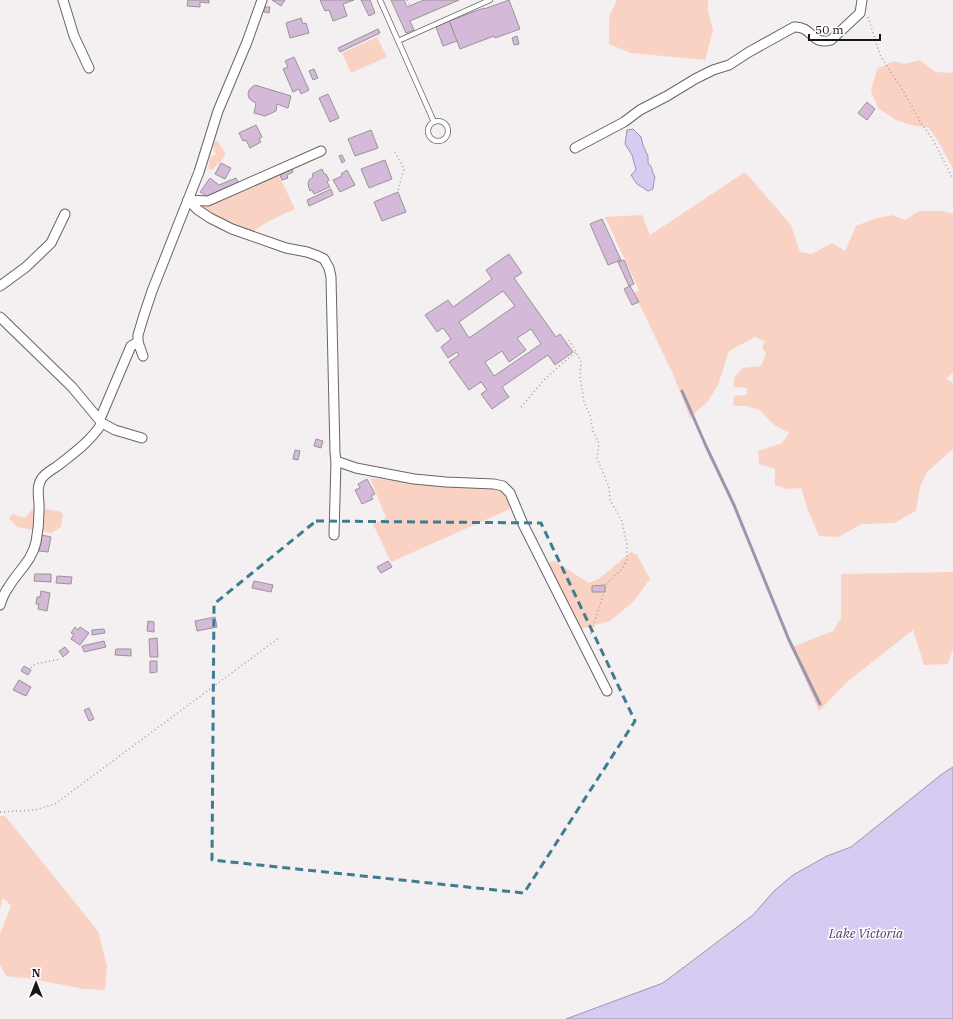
<svg xmlns="http://www.w3.org/2000/svg" width="953" height="1019" font-family="'IBM Plex Serif',serif">
<style>
.green{fill:#f9d2c4}
.water{fill:#d6ccf1;stroke:#9d95af}
.lines{fill:none;stroke-linecap:round;stroke-linejoin:round}
.stream{stroke:#9d95af;stroke-width:3}
.building{fill:#d5b9d8;stroke:#979497;fill-rule:evenodd}
.lane-casing{stroke:#686566;stroke-width:6}
.street-casing{stroke:#686566;stroke-width:11}
.path{stroke:#a29ea0;stroke-width:1.5;stroke-dasharray:1 3;stroke-linecap:butt}
.lane{stroke:#fff;stroke-width:4.5}
.street{stroke:#fff;stroke-width:9}
.marked{fill:none;stroke:#3c7d90;stroke-width:3;stroke-dasharray:8 5;stroke-linejoin:round}
.labels{text-anchor:middle;stroke-width:3;stroke-linejoin:round;paint-order:stroke}
.water-label{font-size:13px;font-style:italic;fill:#4b3b6c;stroke:#fff}
</style>
<rect width="100%" height="100%" fill="#f4eff1"/>
<g class="green">
<polygon points="617,0 708,0 708,11 713,30 705,60 631,53 609,44 609,17"/>
<polygon points="377,37 387,57 351,73 342,53"/>
<polygon points="920,60 935,72 953,73 953,169 938,141 929,128 911,125 896,120 878,108 871,91 877,69 894,61 904,64"/>
<polygon points="213,141 217,141 225,152 224,158 212,170 208,169 210,158 216,154 212,145"/>
<polygon points="745,172 791,225 800,252 812,254 832,243 845,251 856,226 874,219 892,215 905,220 919,211 943,211 953,214 953,373 946,379 953,383 953,449 927,472 920,487 916,511 894,523 862,524 838,537 819,536 808,510 801,488 787,489 775,485 775,469 759,464 758,451 782,443 789,433 774,425 760,410 746,406 733,406 734,396 747,395 747,388 734,387 734,378 743,368 761,366 766,354 762,347 765,342 755,337 729,351 718,385 708,401 690,418 673,374 634,293 639,290 605,217 642,215 650,235"/>
<polygon points="278,174 295,209 267,222 250,233 199,208 199,204"/>
<polygon points="370,478 429,485 503,490 512,508 391,562 373,524 386,518"/>
<polygon points="34,507 58,511 63,514 61,527 51,533 17,527 9,518 12,514 25,518"/>
<polygon points="631,552 637,555 650,579 633,602 610,621 581,629 546,564 554,561 589,583 599,579"/>
<polygon points="953,572 953,649 948,664 924,665 913,630 848,681 819,711 792,648 795,646 833,631 841,618 841,574"/>
<polygon points="0,816 5,816 98,931 107,966 105,990 84,989 32,979 6,976 0,965 0,934 11,906 6,900 2,899 0,911"/>
</g>
<g class="water">
<path d="M633 129 641 137 643 145 648 156V163C654 169 651 171 655 177L654 181 653 189 648 191 637 184 631 175 636 170 632 155 625 144 627 130Z"/>
<polygon points="953,767 953,1019 566,1019 663,983 753,915 774,891 793,875 827,856 851,847 942,774"/>
</g>
<g class="lines">
<polyline class="stream" points="682,391 706,446 734,505 789,640 820,704"/>
</g>
<g class="building">
<polygon points="188,0 209,0 209,3 200,2 200,7 187,6"/>
<polygon points="272,0 285,0 281,6"/>
<polygon points="320,0 354,0 343,4 347,16 333,21 329,10 325,11"/>
<polygon points="361,0 370,0 375,13 369,16"/>
<polygon points="391,0 404,0 407,7 424,0 459,0 410,21 414,30 406,33"/>
<polygon points="509,0 520,29 495,38 494,36 460,49 449,21 484,8 484,9"/>
<polygon points="264,7 270,7 269,13 264,12"/>
<polygon points="301,18 303,24 306,23 309,33 290,38 286,23"/>
<polygon points="449,21 457,41 443,46 436,27"/>
<polygon points="378,29 380,33 340,52 338,48"/>
<polygon points="517,36 519,44 514,45 512,38"/>
<polygon points="294,57 309,90 301,94 299,89 293,92 283,69 288,67 285,61"/>
<polygon points="314,69 318,78 313,80 309,71"/>
<polygon points="255,85 291,96 288,108 277,104 276,111 265,116 254,113 256,103 252,101 249,98 248,94 249,90 252,87"/>
<polygon points="328,94 339,118 330,122 319,98"/>
<polygon points="867,102 875,109 867,120 858,113"/>
<polygon points="256,125 262,137 259,139 261,142 250,148 246,140 243,141 239,133"/>
<polygon points="371,130 378,148 355,156 348,139"/>
<polygon points="342,155 345,161 342,163 339,156"/>
<polygon points="385,160 392,179 369,188 361,169"/>
<polygon points="221,163 231,168 225,179 215,174"/>
<polygon points="292,169 293,172 287,175 288,178 282,180 280,175"/>
<polygon points="322,169 324,174 326,174 329,180 327,182 330,187 314,194 312,190 310,191 309,188 308,184 309,180 313,177 312,174"/>
<polygon points="347,170 355,185 340,192 333,180 342,176 341,174"/>
<polygon points="210,178 219,185 236,178 239,183 208,197 200,192"/>
<polygon points="331,189 333,195 309,206 307,200"/>
<polygon points="398,192 406,212 382,221 374,202"/>
<polygon points="602,219 621,260 608,265 590,224"/>
<path d="M509 254 522 273 514 278 556 337 560 334 573 352 555 365 548 355 502 387 509 397 492 409 481 394 487 390 481 382 469 390 449 362 459 355 457 352 448 358 441 347 451 339 443 328 437 332 425 315 448 300 453 307 492 279 486 270ZM503 291 515 306 469 338 459 322ZM531 329 541 344 494 376 485 362 502 351 509 362 526 350 517 338Z"/>
<polygon points="624,260 634,284 629,286 618,262"/>
<polygon points="630,286 639,302 632,305 624,289"/>
<polygon points="316,439 323,441 321,448 314,446"/>
<polygon points="295,450 300,451 298,460 293,459"/>
<polygon points="367,479 375,494 371,496 373,499 362,504 355,490 360,488 358,484"/>
<polygon points="42,535 51,537 48,552 39,551"/>
<polygon points="388,561 392,567 381,573 377,567"/>
<polygon points="35,574 51,574 51,582 34,581"/>
<polygon points="57,576 72,577 71,584 56,583"/>
<polygon points="254,581 273,585 271,592 252,588"/>
<polygon points="605,585 605,592 592,592 592,586"/>
<polygon points="41,591 50,593 47,611 38,609 39,604 36,604 37,597 40,597"/>
<polygon points="215,617 217,627 197,631 195,621"/>
<polygon points="148,621 154,622 154,632 147,631"/>
<polygon points="75,627 78,630 80,627 89,633 80,645 71,639 74,634 71,633"/>
<polygon points="104,629 105,633 92,635 92,630"/>
<polygon points="157,638 158,657 150,657 149,639"/>
<polygon points="104,641 106,647 84,652 82,646"/>
<polygon points="65,647 69,652 63,657 59,651"/>
<polygon points="116,649 131,649 131,656 115,655"/>
<polygon points="150,661 157,661 157,672 150,673"/>
<polygon points="24,666 31,670 28,675 21,671"/>
<polygon points="19,680 31,687 26,696 13,690"/>
<polygon points="89,708 94,719 89,721 84,710"/>
</g>
<g class="lines">
<g class="lane-casing">
<g id="lane">
<polyline points="380,0 434,122"/>
<polyline points="398,41 490,0"/>
<circle cx="438" cy="131" r="10"/>
</g>
</g>
<g class="street-casing">
<g id="street">
<polyline points="63,0 74,36 89,68"/>
<path d="M575 148 624 122 640 110 667 96 695 79 713 70 729 65 749 52 794 27C813 26 811 46 831 40L860 13 862 0"/>
<polyline points="188,200 198,210 210,218 232,229 286,248 307,252 318,256 324,259 329,268 331,277 335,453 336,461 334,535"/>
<polyline points="188,200 208,201 321,151"/>
<polyline points="0,286 26,267 51,243 65,214"/>
<polyline points="0,317 72,387 102,423 115,430 142,438"/>
<polyline points="143,356 138,342 138,335 144,315 152,291 199,172 218,111 247,42 262,0"/>
<polyline points="100,419 131,346 138,342"/>
<polyline points="336,461 356,468 414,479 446,482 494,484 503,486 510,493 523,524 607,691"/>
<path d="M0 605C2 599 4 593 8 588 17 572 32 561 36 542 38 532 39 521 39 511 40 500 35 488 42 478 46 473 51 470 56 467 73 454 91 441 102 423"/>
</g>
</g>
<g class="path">
<polyline points="407,0 410,6"/>
<polyline points="868,17 880,55 905,94 921,123 932,138 953,179"/>
<polyline points="395,152 404,169 398,190"/>
<polyline points="569,340 575,350 581,362 580,377 584,402 590,415 593,431 599,444 597,458 609,487 610,500 622,521 627,545 627,560 622,569 607,583 590,636"/>
<polyline points="521,407 545,379 558,367 576,352"/>
<polyline points="31,668 35,664 61,659"/>
<polyline points="0,812 35,810 55,804 280,637"/>
</g>
<use href="#lane" class="lane"/>
<use href="#street" class="street"/>
</g>
<path class="marked" d="M316 521 541 523 635 721 524 893 212 860 214 604Z"/>
<g class="labels">
<g class="water-label">
<text x="866" y="938">Lake Victoria</text>
</g>
</g>
<g transform="translate(36 983)" stroke="#ffffff" stroke-width="3" paint-order="stroke">
<path d="M0-3L7 15L0 10L-7 15Z" fill="#171516"/>
<text y="-6" font-size="11" font-weight="bold" text-anchor="middle" fill="#171516">N</text>
</g>
<path d="M809 34v6h71v-6" fill="none" stroke="#171516" stroke-width="2"/>
<text x="815" y="34" font-size="12" fill="#171516" stroke="#ffffff" stroke-width="3" paint-order="stroke">50 m</text>
</svg>
